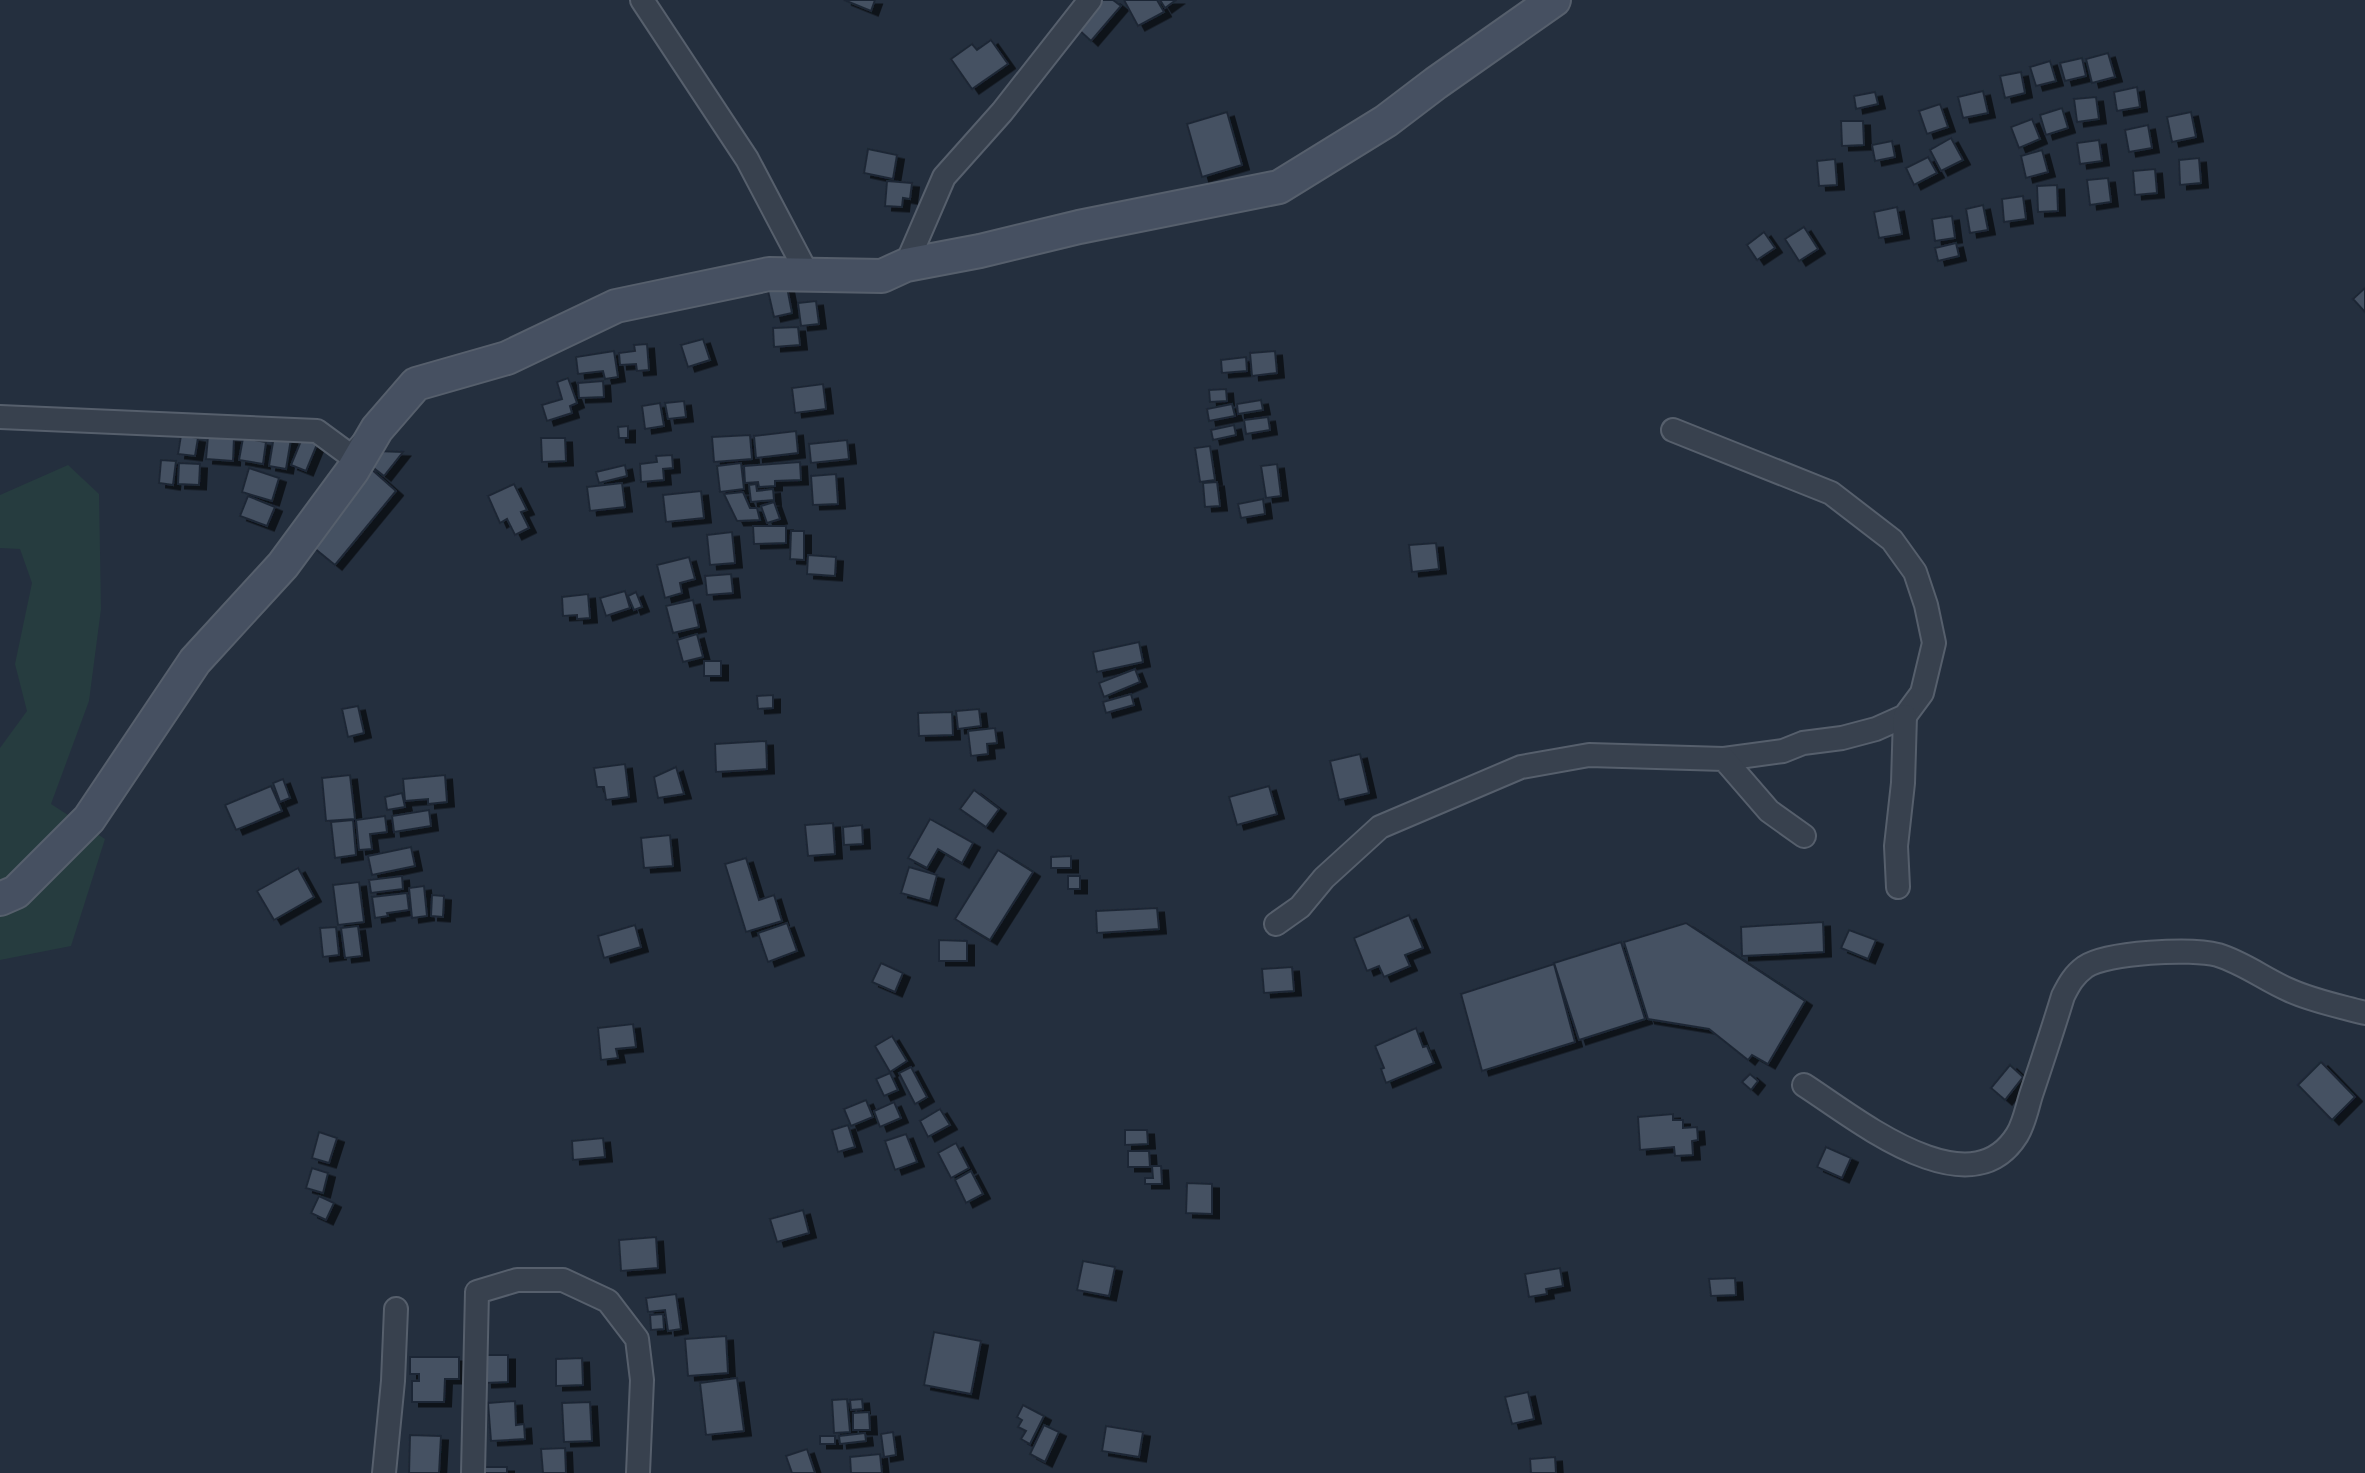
<svg xmlns="http://www.w3.org/2000/svg" width="2365" height="1473" font-family="Cabin,sans-serif">
<style>
.green{fill:#263c3f}
.building{fill:#455162;stroke:#1f2835;stroke-width:2;filter:url(#shadow)}
.lines{fill:none;stroke-linecap:round;stroke-linejoin:round}
.street-casing{stroke:#565f6c;stroke-width:26}
.secondary-casing{stroke:#565f6c;stroke-width:36}
.street{stroke:#38414e;stroke-width:22}
.secondary{stroke:#465061;stroke-width:32}
</style>
<defs>
<filter id="shadow"><feDropShadow dx="7" dy="4.5" stdDeviation="0" flood-color="#0009"/></filter>
</defs>
<rect width="100%" height="100%" fill="#242f3e"/>
<polygon class="green" points="68,465 99,494 101,609 89,701 51,804 105,839 71,946 0,960 0,748 27,711 15,664 32,583 20,549 0,548 0,495"/>
<g class="building">
<polygon points="844,0 875,0 871,11"/>
<polygon points="1101,0 1113,0 1121,6 1091,41 1077,28"/>
<polygon points="1124,0 1157,0 1164,12 1138,26"/>
<polygon points="1160,0 1176,0 1165,8"/>
<polygon points="991,40 1008,64 972,89 951,59 972,44 977,50"/>
<polygon points="2108,53 2115,77 2092,83 2086,59"/>
<polygon points="2082,58 2086,76 2065,81 2060,63"/>
<polygon points="2050,61 2056,81 2036,86 2030,67"/>
<polygon points="2021,72 2025,93 2005,98 2000,76"/>
<polygon points="2137,87 2140,107 2117,111 2114,92"/>
<polygon points="1983,91 1988,113 1963,118 1958,97"/>
<polygon points="1875,92 1878,104 1856,109 1854,96"/>
<polygon points="2096,97 2099,119 2077,122 2074,99"/>
<polygon points="1940,104 1948,127 1927,134 1919,111"/>
<polygon points="2062,108 2068,128 2046,135 2040,115"/>
<polygon points="1227,112 1242,165 1202,177 1187,124"/>
<polygon points="2191,112 2196,137 2172,142 2167,117"/>
<polygon points="2032,119 2040,139 2019,148 2011,127"/>
<polygon points="1841,121 1863,121 1864,145 1842,146"/>
<polygon points="2148,125 2152,148 2129,152 2125,130"/>
<polygon points="1951,138 1963,160 1941,171 1930,150"/>
<polygon points="2099,140 2102,161 2080,164 2077,143"/>
<polygon points="1892,141 1895,157 1875,161 1872,145"/>
<polygon points="868,149 897,155 893,179 864,173"/>
<polygon points="2042,150 2048,172 2026,178 2021,156"/>
<polygon points="1928,157 1937,173 1914,185 1906,168"/>
<polygon points="2199,158 2201,183 2180,185 2179,160"/>
<polygon points="1835,159 1837,185 1819,186 1817,161"/>
<polygon points="2155,169 2157,193 2135,195 2133,171"/>
<polygon points="2108,178 2111,202 2090,205 2087,180"/>
<polygon points="887,181 912,183 910,199 903,198 902,207 885,206"/>
<polygon points="2057,185 2058,211 2038,212 2037,186"/>
<polygon points="2023,196 2026,219 2004,222 2002,199"/>
<polygon points="1983,205 1988,230 1970,233 1966,209"/>
<polygon points="1897,207 1902,234 1879,238 1874,212"/>
<polygon points="1952,216 1955,238 1935,241 1932,219"/>
<polygon points="1804,227 1818,249 1799,261 1785,239"/>
<polygon points="1764,232 1775,248 1757,260 1747,245"/>
<polygon points="1956,243 1959,256 1938,261 1935,248"/>
<polygon points="787,287 792,313 774,317 768,291"/>
<polygon points="2365,288 2365,312 2353,299"/>
<polygon points="816,301 819,324 801,326 798,303"/>
<polygon points="798,327 800,345 774,347 773,328"/>
<polygon points="703,339 710,360 688,367 681,345"/>
<polygon points="647,344 649,370 637,371 636,364 620,365 619,353 635,351 634,345"/>
<polygon points="614,351 618,377 605,379 603,371 578,374 576,357"/>
<polygon points="1275,351 1277,373 1252,376 1250,353"/>
<polygon points="1246,357 1247,371 1222,373 1221,360"/>
<polygon points="568,378 577,403 570,406 572,413 547,421 542,405 562,399 557,382"/>
<polygon points="603,381 604,397 579,398 578,383"/>
<polygon points="823,384 826,409 795,413 792,388"/>
<polygon points="1226,389 1227,401 1210,402 1209,390"/>
<polygon points="1261,400 1263,410 1238,414 1237,404"/>
<polygon points="684,401 686,417 668,419 665,403"/>
<polygon points="660,403 664,426 645,429 642,406"/>
<polygon points="1232,404 1235,416 1209,421 1207,409"/>
<polygon points="1268,417 1270,430 1246,434 1244,420"/>
<polygon points="1234,425 1236,435 1213,440 1211,430"/>
<polygon points="628,426 628,438 619,438 618,427"/>
<polygon points="796,431 798,453 756,458 754,436"/>
<polygon points="181,435 198,438 195,456 178,454"/>
<polygon points="750,435 752,459 714,462 712,437"/>
<polygon points="208,436 234,438 233,461 206,459"/>
<polygon points="274,436 291,439 286,469 269,466"/>
<polygon points="303,436 318,442 306,471 291,465"/>
<polygon points="243,438 266,442 263,464 239,460"/>
<polygon points="541,438 565,438 566,461 542,462"/>
<polygon points="847,440 849,459 811,463 809,444"/>
<polygon points="1210,446 1215,480 1200,482 1195,448"/>
<polygon points="376,451 403,452 384,476 366,462"/>
<polygon points="672,455 673,468 663,469 664,480 641,482 640,464 657,462 656,456"/>
<polygon points="161,460 176,461 173,485 159,483"/>
<polygon points="800,462 801,480 775,481 775,486 759,487 758,482 745,483 744,466"/>
<polygon points="179,463 200,464 199,485 178,484"/>
<polygon points="741,463 744,489 720,492 717,466"/>
<polygon points="1277,464 1281,496 1266,498 1261,466"/>
<polygon points="625,465 627,476 599,483 596,472"/>
<polygon points="249,468 279,478 272,501 242,492"/>
<polygon points="370,468 396,491 335,565 308,543"/>
<polygon points="836,474 838,504 813,505 811,476"/>
<polygon points="1217,482 1220,506 1205,507 1203,483"/>
<polygon points="622,483 625,507 590,511 587,487"/>
<polygon points="514,484 527,510 521,512 529,528 515,535 507,519 500,523 488,496"/>
<polygon points="756,484 757,491 773,489 774,500 751,502 749,485"/>
<polygon points="701,491 704,518 666,522 663,495"/>
<polygon points="743,492 750,508 757,508 760,520 737,521 724,494"/>
<polygon points="248,496 275,507 267,526 240,516"/>
<polygon points="1263,499 1265,514 1241,518 1238,504"/>
<polygon points="774,502 780,519 767,523 761,506"/>
<polygon points="753,526 786,526 786,543 754,544"/>
<polygon points="791,531 804,531 804,560 790,559"/>
<polygon points="732,532 735,563 710,565 707,535"/>
<polygon points="1436,543 1439,569 1412,572 1409,545"/>
<polygon points="808,555 836,557 835,576 807,574"/>
<polygon points="689,557 695,579 680,583 682,593 665,598 657,565"/>
<polygon points="731,574 733,593 707,595 705,576"/>
<polygon points="625,591 630,608 606,616 600,598"/>
<polygon points="636,592 642,607 634,610 628,596"/>
<polygon points="588,594 590,618 577,619 577,615 563,616 562,597"/>
<polygon points="693,600 699,627 673,633 666,606"/>
<polygon points="697,634 703,657 683,662 677,640"/>
<polygon points="1139,642 1143,662 1097,672 1093,652"/>
<rect x="704" y="661" width="17" height="15"/>
<polygon points="1135,669 1140,682 1104,697 1099,683"/>
<polygon points="1131,694 1134,705 1106,713 1103,702"/>
<polygon points="773,695 773,708 758,709 757,696"/>
<polygon points="358,706 364,733 348,737 342,709"/>
<polygon points="979,709 981,726 958,729 956,711"/>
<polygon points="952,712 953,735 919,736 918,713"/>
<polygon points="995,728 997,743 987,744 988,754 971,756 968,731"/>
<polygon points="766,741 767,769 716,772 715,744"/>
<polygon points="1360,754 1369,793 1339,800 1330,761"/>
<polygon points="625,764 629,797 606,800 604,787 597,787 594,768"/>
<polygon points="676,767 684,794 658,798 654,777"/>
<polygon points="350,775 355,819 326,821 322,778"/>
<polygon points="445,775 447,802 428,804 428,799 405,801 403,779"/>
<polygon points="283,779 290,798 280,802 273,783"/>
<polygon points="271,786 282,811 236,830 225,805"/>
<polygon points="1269,786 1277,814 1237,825 1229,797"/>
<polygon points="974,790 999,809 986,827 960,809"/>
<polygon points="402,793 405,807 387,810 385,797"/>
<polygon points="429,810 431,826 394,832 392,816"/>
<polygon points="385,816 387,832 370,834 372,849 359,850 356,820"/>
<polygon points="930,819 973,843 962,863 938,849 927,868 908,858"/>
<polygon points="353,820 356,855 335,858 331,822"/>
<polygon points="833,823 835,854 808,856 805,825"/>
<polygon points="862,825 863,844 844,845 843,827"/>
<polygon points="670,835 673,866 644,868 641,838"/>
<polygon points="411,847 415,866 372,875 368,856"/>
<polygon points="998,850 1033,872 990,940 955,919"/>
<polygon points="1071,856 1071,868 1051,868 1051,857"/>
<polygon points="746,858 759,900 774,895 782,921 746,932 725,864"/>
<polygon points="909,867 937,875 930,901 901,893"/>
<polygon points="298,868 314,897 274,920 257,891"/>
<polygon points="402,876 403,889 371,893 369,880"/>
<rect x="1068" y="876" width="12" height="13"/>
<polygon points="359,882 364,922 338,925 333,885"/>
<polygon points="424,886 427,916 412,918 409,888"/>
<polygon points="407,893 409,910 387,913 388,916 375,918 372,897"/>
<polygon points="432,895 444,896 443,917 431,916"/>
<polygon points="1157,908 1159,929 1097,933 1096,911"/>
<polygon points="1409,915 1423,948 1405,955 1410,966 1384,977 1379,966 1367,971 1354,938"/>
<polygon points="1823,922 1824,952 1742,956 1741,927"/>
<polygon points="787,923 797,951 768,962 758,933"/>
<polygon points="1686,923 1805,1001 1768,1064 1752,1055 1748,1060 1709,1029 1648,1019 1624,942"/>
<polygon points="635,925 641,947 604,958 598,936"/>
<polygon points="358,926 362,956 345,958 341,928"/>
<polygon points="336,927 339,955 323,957 320,928"/>
<polygon points="1849,930 1876,940 1868,959 1841,948"/>
<polygon points="939,940 967,941 967,961 939,961"/>
<polygon points="1621,942 1645,1019 1579,1040 1554,963"/>
<polygon points="881,963 903,973 895,992 872,982"/>
<polygon points="1554,964 1575,1042 1482,1071 1461,994"/>
<polygon points="1292,967 1294,991 1264,993 1262,969"/>
<polygon points="633,1024 636,1047 616,1049 618,1058 601,1060 598,1028"/>
<polygon points="1416,1028 1423,1047 1427,1046 1434,1063 1386,1083 1381,1069 1384,1068 1375,1046"/>
<polygon points="892,1036 907,1061 890,1072 875,1046"/>
<polygon points="2321,1062 2355,1097 2332,1120 2298,1085"/>
<polygon points="2010,1065 2023,1077 2005,1100 1991,1088"/>
<polygon points="911,1067 927,1097 915,1104 899,1073"/>
<polygon points="890,1073 898,1090 884,1096 876,1079"/>
<polygon points="1750,1074 1758,1081 1751,1090 1742,1082"/>
<polygon points="866,1100 873,1117 851,1126 844,1109"/>
<polygon points="894,1102 901,1118 880,1127 874,1111"/>
<polygon points="940,1109 950,1125 928,1137 920,1121"/>
<polygon points="1673,1114 1673,1120 1683,1120 1683,1128 1697,1127 1698,1140 1692,1141 1693,1155 1675,1156 1674,1147 1640,1150 1638,1117"/>
<polygon points="848,1125 855,1147 838,1152 832,1130"/>
<polygon points="1125,1130 1147,1130 1148,1144 1125,1145"/>
<polygon points="319,1132 337,1138 329,1163 312,1158"/>
<polygon points="906,1134 917,1162 895,1170 885,1141"/>
<polygon points="603,1138 605,1157 573,1160 572,1141"/>
<polygon points="956,1143 969,1168 951,1178 938,1153"/>
<polygon points="1826,1147 1851,1158 1842,1178 1817,1167"/>
<polygon points="1128,1151 1149,1151 1150,1167 1128,1167"/>
<polygon points="1152,1166 1161,1166 1162,1184 1145,1184 1145,1178 1153,1178"/>
<polygon points="312,1168 328,1173 323,1193 306,1188"/>
<polygon points="971,1171 983,1194 966,1203 955,1180"/>
<polygon points="1187,1183 1212,1184 1212,1214 1186,1213"/>
<polygon points="319,1196 334,1203 326,1220 311,1213"/>
<polygon points="803,1210 809,1233 777,1242 770,1219"/>
<polygon points="656,1237 658,1268 621,1271 619,1240"/>
<polygon points="1083,1261 1115,1267 1109,1296 1077,1290"/>
<polygon points="1560,1268 1563,1286 1546,1289 1547,1294 1529,1297 1525,1274"/>
<polygon points="1735,1278 1736,1295 1711,1296 1709,1279"/>
<polygon points="676,1294 681,1329 668,1331 665,1310 648,1312 646,1298"/>
<polygon points="663,1314 664,1329 651,1330 650,1315"/>
<polygon points="934,1332 981,1341 971,1394 924,1385"/>
<polygon points="726,1336 728,1373 688,1376 685,1339"/>
<polygon points="484,1355 508,1355 508,1382 485,1383"/>
<polygon points="410,1357 459,1357 459,1379 445,1379 444,1402 412,1402 412,1381 419,1381 419,1374 410,1374"/>
<polygon points="582,1358 583,1385 556,1386 556,1359"/>
<polygon points="737,1378 744,1431 706,1435 700,1383"/>
<polygon points="1528,1392 1534,1419 1512,1424 1505,1397"/>
<polygon points="847,1399 850,1432 834,1433 832,1400"/>
<polygon points="862,1399 863,1409 851,1410 850,1400"/>
<polygon points="515,1401 516,1425 524,1424 525,1439 491,1441 488,1403"/>
<polygon points="590,1402 592,1441 564,1442 562,1403"/>
<polygon points="1023,1405 1044,1416 1030,1444 1021,1439 1026,1431 1018,1427 1022,1420 1017,1417"/>
<polygon points="869,1412 870,1430 853,1430 853,1413"/>
<polygon points="1044,1425 1059,1432 1045,1462 1030,1454"/>
<polygon points="1106,1426 1143,1432 1139,1457 1102,1451"/>
<polygon points="893,1432 896,1455 884,1457 881,1434"/>
<polygon points="865,1433 866,1441 840,1444 839,1436"/>
<polygon points="410,1435 441,1436 439,1473 409,1473"/>
<rect x="820" y="1436" width="15" height="8"/>
<polygon points="565,1448 566,1473 543,1473 541,1449"/>
<polygon points="807,1449 815,1473 792,1473 786,1456"/>
<polygon points="880,1454 882,1473 851,1473 850,1457"/>
<polygon points="1555,1457 1556,1473 1531,1473 1530,1459"/>
<rect x="485" y="1467" width="22" height="6"/>
</g>
<g class="lines">
<g class="street-casing">
<g id="street">
<polyline points="642,0 747,159 808,275"/>
<polyline points="906,265 944,177 1002,112 1090,0"/>
<polyline points="0,417 317,431 351,456 365,441"/>
<polyline points="1673,430 1831,493 1892,540 1915,572 1926,605 1934,643 1922,693 1905,716 1876,729 1842,738 1803,743 1783,751 1724,759"/>
<polyline points="1898,887 1896,846 1903,783 1905,716"/>
<polyline points="1276,924 1300,907 1324,878 1380,827 1521,767 1589,755 1724,759 1769,811 1804,836"/>
<path d="M1804 1085C1854 1117 1969 1212 2017 1135 2024 1124 2027 1108 2031 1095 2042 1062 2053 1029 2063 996 2069 984 2074 975 2085 967 2107 952 2192 948 2218 955 2244 963 2264 979 2289 990 2313 1001 2339 1006 2365 1013"/>
<polyline points="384,1473 393,1381 396,1309"/>
<polyline points="473,1473 477,1292 517,1280 563,1280 608,1301 637,1339 642,1380 638,1473"/>
</g>
</g>
<g class="secondary-casing">
<polyline id="secondary" points="0,899 16,892 89,819 195,661 283,565 353,470 377,429 416,384 507,358 616,306 769,274 882,276 906,265 980,251 1079,227 1279,187 1386,121 1436,83 1554,0"/>
</g>
<use href="#street" class="street"/>
<use href="#secondary" class="secondary"/>
</g>
</svg>
